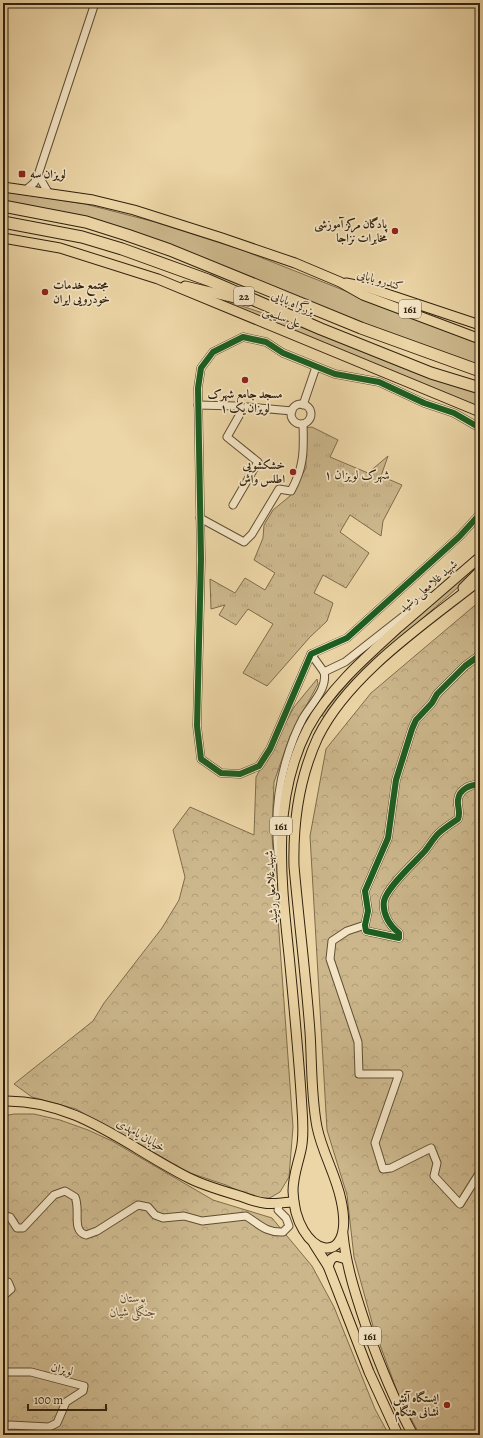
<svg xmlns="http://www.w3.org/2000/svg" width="483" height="1438" font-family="Alegreya,Amiri,serif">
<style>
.grass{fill:#ccb78c;stroke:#7e6c4c}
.forest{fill:url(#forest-crowns);stroke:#7e6c4c}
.park{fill:url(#park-tufts);stroke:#7e6c4c}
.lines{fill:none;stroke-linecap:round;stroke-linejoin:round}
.minor-casing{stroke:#604f33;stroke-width:9}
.major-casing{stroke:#31220d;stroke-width:11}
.highway-casing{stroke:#31220d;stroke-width:13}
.minor{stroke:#f3e4c5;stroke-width:7}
.major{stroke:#ecd5a6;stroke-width:9}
.highway{stroke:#ecd5a6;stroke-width:11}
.cycleway-casing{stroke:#f3e4c5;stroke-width:8}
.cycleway{stroke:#1b5e20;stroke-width:6}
.poi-dot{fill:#8f2418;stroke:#f3e4c5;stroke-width:1.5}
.labels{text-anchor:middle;stroke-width:3.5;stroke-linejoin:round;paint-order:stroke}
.shield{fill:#f3e4c5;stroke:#6b5c44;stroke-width:1}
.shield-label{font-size:11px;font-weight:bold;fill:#31220d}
.poi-label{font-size:12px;font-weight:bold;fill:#31220d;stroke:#f3e4c5;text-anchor:end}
.street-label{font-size:12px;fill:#31220d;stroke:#f3e4c5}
.park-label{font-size:12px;font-style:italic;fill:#58472d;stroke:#f3e4c5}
.neighbourhood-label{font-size:13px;fill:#31220d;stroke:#f3e4c5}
</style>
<defs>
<pattern id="forest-crowns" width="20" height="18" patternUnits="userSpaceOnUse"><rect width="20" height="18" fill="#ccb78c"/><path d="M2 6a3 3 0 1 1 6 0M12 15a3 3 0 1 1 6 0" fill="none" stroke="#b09d78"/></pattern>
<pattern id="park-tufts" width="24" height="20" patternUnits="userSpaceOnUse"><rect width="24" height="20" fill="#ccb78c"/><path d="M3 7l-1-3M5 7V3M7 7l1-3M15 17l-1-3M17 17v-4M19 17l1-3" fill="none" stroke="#b09d78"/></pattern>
</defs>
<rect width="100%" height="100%" fill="#ecd5a6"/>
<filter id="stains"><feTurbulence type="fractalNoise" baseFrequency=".005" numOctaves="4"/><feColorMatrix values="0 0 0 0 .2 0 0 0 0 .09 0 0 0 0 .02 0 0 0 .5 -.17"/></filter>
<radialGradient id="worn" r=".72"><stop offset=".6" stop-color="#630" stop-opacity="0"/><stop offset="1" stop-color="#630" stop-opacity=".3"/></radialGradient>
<g class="grass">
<polygon points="3,191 85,204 155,222 242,250 386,307 480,341 480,367 443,355 199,257 3,203"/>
<polygon points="184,287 278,318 418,374 480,394 480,409"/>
<polygon points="480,562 480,568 384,652 325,717 321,715 361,667"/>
</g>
<g class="forest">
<polygon points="480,601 480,1435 420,1435 400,1399 373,1326 354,1257 347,1195 327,1130 310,836 326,749 371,693"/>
<polygon points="317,679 318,684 290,736 274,782 272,835 293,1127 289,1177 280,1192 268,1199 249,1196 226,1185 184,1171 76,1109 32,1097 14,1084 93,1021 104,1003 162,928 179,900 185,877 173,830 190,807 254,835 256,777 294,707"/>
<polygon points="14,1114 34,1114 60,1120 88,1130 112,1141 213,1200 272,1218 312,1266 334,1307 375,1409 389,1435 3,1435 3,1116"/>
</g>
<polygon class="park" points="312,427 338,440 330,457 368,473 388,456 381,476 402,485 383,521 381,536 350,515 340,532 369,553 346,588 323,575 314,593 333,603 327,621 310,637 267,686 243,673 273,624 248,609 236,625 219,615 225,605 211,609 210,579 235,593 245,578 265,590 275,573 254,560 263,538 264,525 273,510 290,496 306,468 305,428"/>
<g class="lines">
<g class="minor-casing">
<g id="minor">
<polyline points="38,175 48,192"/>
<polyline points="26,190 34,183 38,175 95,3"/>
<circle cx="301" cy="414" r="10"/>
<polyline points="198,405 236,406 292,411"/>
<polyline points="303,405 316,367"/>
<polyline points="480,428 454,413 424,403 379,382 335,374 283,353 266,342 243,337 213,352 201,368 198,388 201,559 197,726 201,759 221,773 240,774 259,766 270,749 311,654 347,638 459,537 480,514"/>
<polyline points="233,505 258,462 227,437 244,407"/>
<path d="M200 518 244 542 252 534 279 489 291 491C304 467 304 451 303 424"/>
<polyline points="311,654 324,672"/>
<path d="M480 655 465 666 437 694 432 703 416 720 412 729 396 780 388 838 365 891 368 911 365 925 366 931 399 938V933C390 926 382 914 384 901 387 887 415 862 425 851 430 845 434 837 440 832 446 827 452 823 458 819 461 811 457 807 458 800 459 789 471 784 480 785"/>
<polyline points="324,672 345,662 429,596"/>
<path d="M278 853C275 822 277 791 286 761 290 747 296 731 303 718 311 704 328 689 324 672"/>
<polyline points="365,925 347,931 332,941 330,959 358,1042 359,1074 399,1074 375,1143 383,1169 391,1168 431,1148 437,1163 434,1176 460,1204 480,1172"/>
<path d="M3 1216 10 1217 17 1228H23L54 1195 65 1191 75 1197C81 1210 71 1231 86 1235L97 1231 138 1205 148 1207 155 1215 163 1218 184 1216 202 1221 246 1216C259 1224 266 1233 283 1232L289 1226 286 1218 278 1210 279 1204"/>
<polyline points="3,1282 8,1282 11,1289 3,1296"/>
<polyline points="3,1372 31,1372 84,1386 83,1391 66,1402 57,1423 49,1427 10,1425 3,1428"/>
</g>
</g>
<g class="major-casing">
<g id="major">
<polyline points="3,187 93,200 134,210 222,238 295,263 340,282 363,295 480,339"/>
<polyline points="3,238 60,248 158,279 480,412"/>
<polyline points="346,283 366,287 480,325"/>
<polyline points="185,286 248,301"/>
<path d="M480 557C453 580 426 604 399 627 366 657 330 688 308 728 271 800 281 878 289 955 294 1006 299 1057 302 1109 303 1122 304 1137 301 1150 298 1164 293 1176 293 1191 295 1257 357 1273 341 1200 336 1175 322 1152 317 1127 311 1096 312 1063 310 1032 306 977 299 922 294 866 293 822 299 778 318 737 349 674 426 623 480 580"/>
<polyline points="463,588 480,571"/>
<path d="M3 1101C76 1099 127 1147 189 1178 205 1186 223 1191 240 1196 248 1199 256 1202 264 1203 274 1205 283 1202 294 1202"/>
<path d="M343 1234C346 1266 356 1296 366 1326 379 1363 394 1400 413 1435"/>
<polyline points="314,1244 328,1266 369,1372 398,1435"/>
<polyline points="328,1266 331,1259 336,1256 346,1259"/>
</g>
</g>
<g class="highway-casing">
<g id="highway">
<polyline points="3,206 86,222 127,235 170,250 361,328 480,371"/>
<polyline points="3,222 82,237 122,249 208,280 321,329 431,373 480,388"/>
</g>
</g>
<use href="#minor" class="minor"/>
<use href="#major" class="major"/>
<use href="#highway" class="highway"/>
<g class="cycleway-casing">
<g id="cycleway">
<polyline points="480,428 454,413 424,403 379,382 335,374 283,353 266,342 243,337 213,352 201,368 198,388 201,559 197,726 201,759 221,773 240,774 259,766 270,749 311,654 347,638 459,537 480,514"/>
<path d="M480 655 465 666 437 694 432 703 416 720 412 729 396 780 388 838 365 891 368 911 365 925 366 931 399 938V933C390 926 382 914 384 901 387 887 415 862 425 851 430 845 434 837 440 832 446 827 452 823 458 819 461 811 457 807 458 800 459 789 471 784 480 785"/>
</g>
</g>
<use href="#cycleway" class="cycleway"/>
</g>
<g class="poi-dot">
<rect x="18" y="170" width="8" height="8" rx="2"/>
<circle cx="395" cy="231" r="4"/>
<circle cx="45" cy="292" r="4"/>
<circle cx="245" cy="380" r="4"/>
<circle cx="293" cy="472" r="4"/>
<circle cx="447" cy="1405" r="4"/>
</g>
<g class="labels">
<g class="shield">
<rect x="234" y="287" width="20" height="18" rx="3"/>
<rect x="399" y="300" width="22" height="18" rx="3"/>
<rect x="270" y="817" width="22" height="18" rx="3"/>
<rect x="359" y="1327" width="22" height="18" rx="3"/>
</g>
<g class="shield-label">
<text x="244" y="300">22</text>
<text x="410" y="313">161</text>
<text x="281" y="830">161</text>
<text x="370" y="1340">161</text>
</g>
<g class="poi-label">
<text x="30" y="178" text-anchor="start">لویزان سه</text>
<text x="387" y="228">پادگان مرکز آموزشی<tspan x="387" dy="14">مخابرات نزاجا</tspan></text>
<text x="53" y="289" text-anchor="start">مجتمع خدمات<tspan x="53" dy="14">خودرویی ایران</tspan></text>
<text x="245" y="398" text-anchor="middle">مسجد جامع شهرک<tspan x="245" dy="14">لویزان یک ۱</tspan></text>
<text x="285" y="469">خشکشویی<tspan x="285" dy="14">اطلس واش</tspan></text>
<text x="439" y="1402">ایستگاه آتش<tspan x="439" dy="14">نشانی هنگام</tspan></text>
</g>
<g class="street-label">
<text transform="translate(380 280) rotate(16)" y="4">کندرو بابایی</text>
<text transform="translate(293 303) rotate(23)" y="4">بزرگراه بابایی</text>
<text transform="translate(282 317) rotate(22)" y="4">علی سلیمی</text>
<text transform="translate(428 586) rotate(-41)" y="4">شهید غلامعلی رشید</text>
<text transform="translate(271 887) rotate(-94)" y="4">شهید غلامعلی رشید</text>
<text transform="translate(141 1135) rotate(30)" y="4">خیابان یامهدی</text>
<text transform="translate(62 1369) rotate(13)" y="4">لویزان</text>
</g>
<g class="park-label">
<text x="133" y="1302">بوستان<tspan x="133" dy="14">جنگلی شیان</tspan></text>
</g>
<g class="neighbourhood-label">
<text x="357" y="479">شهرک لویزان ۱</text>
</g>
</g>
<rect width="483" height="1438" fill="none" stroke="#ecd5a6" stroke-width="16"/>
<rect x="4" y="4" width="475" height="1430" fill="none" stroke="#31220d" stroke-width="2"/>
<rect x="8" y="8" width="467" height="1422" fill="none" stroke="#31220d"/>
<path d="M28 1404v6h78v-6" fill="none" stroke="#31220d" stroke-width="2"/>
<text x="34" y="1404" font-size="12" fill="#31220d" stroke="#f3e4c5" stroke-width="3" paint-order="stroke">100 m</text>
<rect width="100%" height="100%" filter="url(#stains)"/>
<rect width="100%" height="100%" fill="url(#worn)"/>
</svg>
